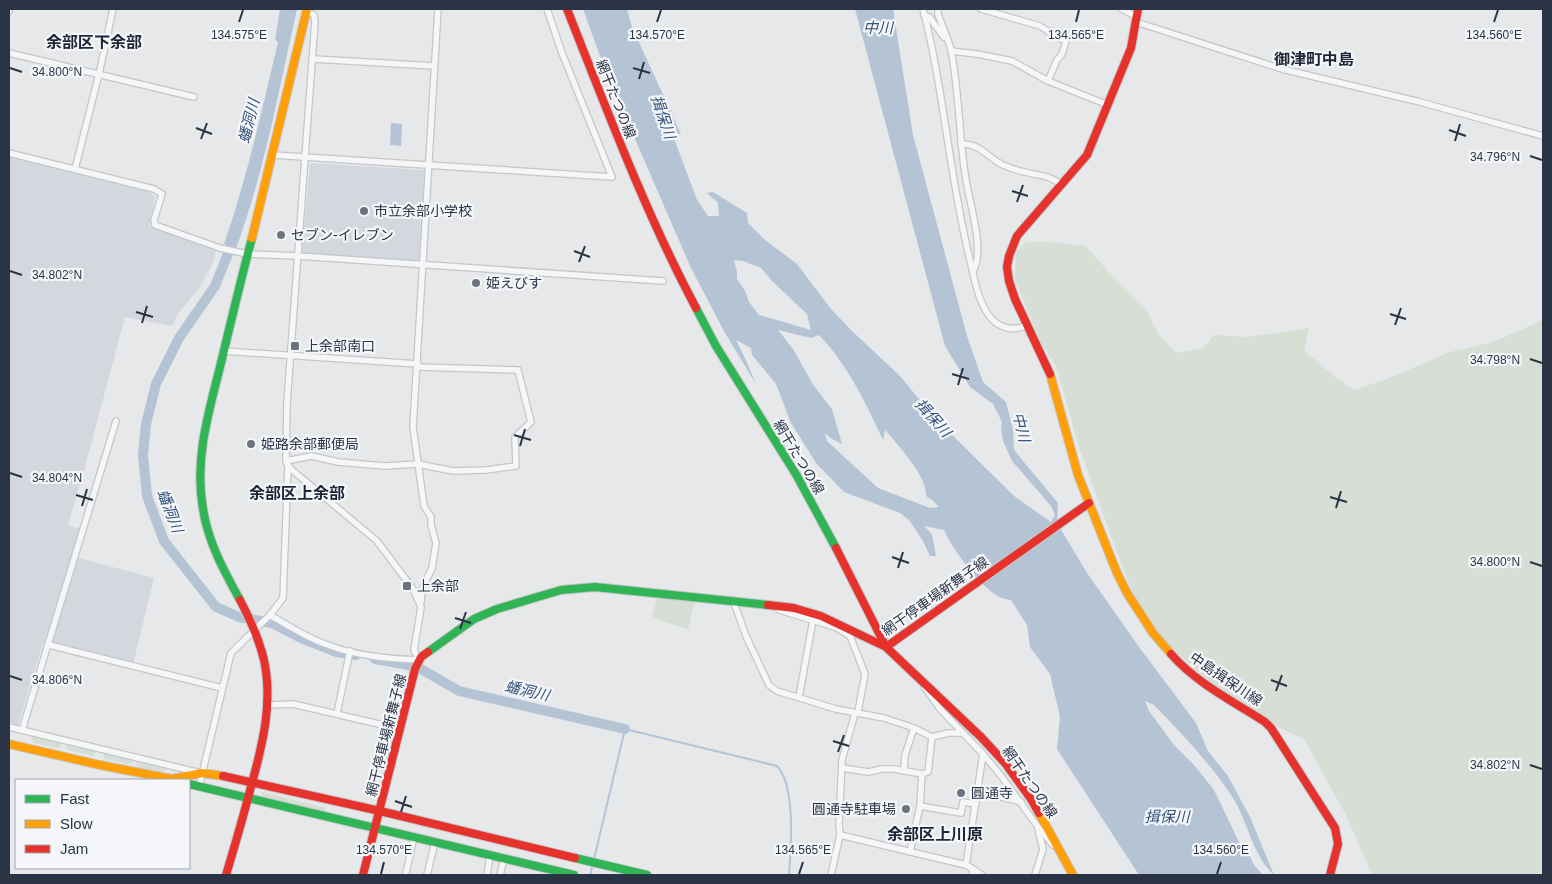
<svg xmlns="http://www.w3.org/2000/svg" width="1552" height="884" font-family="Helvetica,'Noto Sans JP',sans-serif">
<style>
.built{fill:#d4d7dd}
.green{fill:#d6ded6}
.water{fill:#b4c4d5;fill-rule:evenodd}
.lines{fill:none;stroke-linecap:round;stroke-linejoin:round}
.stream{stroke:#b4c4d5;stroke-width:2}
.river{stroke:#b4c4d5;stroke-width:10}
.street-casing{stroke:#c4c6c8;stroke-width:8}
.fast-casing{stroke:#c4c6c8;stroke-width:10}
.slow-casing{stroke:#c4c6c8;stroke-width:10}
.jam-casing{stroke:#c4c6c8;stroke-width:10}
.street{stroke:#f5f6f7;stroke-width:5.5}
.fast{stroke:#30b455;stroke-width:8}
.slow{stroke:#ff9f0a;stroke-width:8}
.jam{stroke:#e5322d;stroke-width:8}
.ticks{fill:none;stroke:#2b3445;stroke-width:2}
.poi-dot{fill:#6c737f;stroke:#f4f6f9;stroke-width:2}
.labels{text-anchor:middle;stroke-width:4.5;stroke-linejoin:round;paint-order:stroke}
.street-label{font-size:14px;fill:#2b3445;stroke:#f4f6f9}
.poi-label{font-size:14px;fill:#2b3445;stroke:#f4f6f9;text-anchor:start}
.water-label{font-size:15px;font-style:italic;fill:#34527a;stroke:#f4f6f9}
.quarter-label{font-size:16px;font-weight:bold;fill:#1d2536;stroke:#f4f6f9}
.ticks-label{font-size:12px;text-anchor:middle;fill:#2b3445;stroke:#f4f6f9;stroke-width:4.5;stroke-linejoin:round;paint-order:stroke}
</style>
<rect width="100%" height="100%" fill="#e6e8ea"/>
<g class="built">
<polygon points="9,157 150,192 155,198 149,226 216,250 213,263 200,287 178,314 172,326 125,317 85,467 68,525 80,529 71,556 154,578 133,664 43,643 18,725 9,722"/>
<polygon points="310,163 424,170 420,261 302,253"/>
</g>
<g class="green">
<polygon points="1026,242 1049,242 1086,246 1106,269 1146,309 1158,334 1176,353 1203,348 1214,335 1248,337 1309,328 1304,350 1336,378 1354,390 1387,379 1450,352 1493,342 1543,320 1543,875 1371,875 1371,872 1346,815 1304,739 1274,725 1263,716 1213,684 1167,644 1134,596 1118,555 1079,447 1056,366 1040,341 1015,279 1016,252"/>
<polygon points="657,598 695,601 688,629 652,618"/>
<polygon points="34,736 58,741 61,745 60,747 56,748 34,743 31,739"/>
<polygon points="68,743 95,750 95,754 93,756 68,750 66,746"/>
<polygon points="105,752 131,758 132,763 127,764 105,759 103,756"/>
<polygon points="138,760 165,766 165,771 161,772 138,767 136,764"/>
<polygon points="262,792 326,808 324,816 260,800"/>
</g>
<g class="water">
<path d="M280 9H297C279 89 265 170 236 248L224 244C247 178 262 110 278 42L275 40Z"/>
<path d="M583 9H627L632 27 681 134 672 133 697 200 708 216H719L718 203 707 193 713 192 747 213 748 223 765 240 797 264 831 309 851 330 900 376 933 416 1014 496 1051 522 1055 515 1051 506 1012 461 1003 441 1001 427 1002 422 993 404 970 387 945 346 855 9H893L913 135 967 336 983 382 1006 402 1013 429 1014 450 1058 503 1057 523 1087 573 1139 647 1196 723 1208 751 1228 776 1250 817 1274 875C1253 856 1248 822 1233 798 1211 764 1182 734 1154 705L1145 701 1149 711 1174 745 1194 765 1214 790 1240 844 1246 848 1254 865 1263 875H1139L1057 749 1060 717 1050 674 1030 647 1027 625 1011 600C1006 599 1000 598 996 595 978 583 952 549 944 530L924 526 932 534 936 556H930L923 541 909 520 900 513 844 492 816 463 791 423 776 384 752 355 751 348 736 340 745 358 756 384 725 333 691 268 605 70ZM734 260 743 261 761 268 772 281 807 314 811 330 759 315 749 302 745 291 737 279V272ZM778 330 811 338 819 335C847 364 866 403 883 440L885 430C897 444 928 477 926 496L932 500 939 507 930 508 878 488 827 441 825 433 832 439 842 444 832 409 814 386 793 349Z"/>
<polygon points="391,123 402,124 401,146 390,145"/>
</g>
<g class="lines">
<g class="stream">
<path d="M594 859 625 729 777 766C796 786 791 848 789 875"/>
<polyline points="590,875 593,864"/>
</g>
<g class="river">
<polyline points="236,234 215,286 179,338 156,384 146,424 143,455 147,496 164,541 216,607 239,617 272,623 301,638 337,652 356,655"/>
<polyline points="375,659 404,664 421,669 459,691 625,729"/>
</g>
<g class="street-casing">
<g id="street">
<path d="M923 9C944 90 949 174 969 256 974 276 977 300 990 317 999 328 1014 332 1027 325"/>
<path d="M938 9V14C942 26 948 38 951 50 959 91 959 133 965 174 968 200 986 249 973 271"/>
<polyline points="981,9 1040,26 1057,37 1066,41 1062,54 1057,60 1048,81"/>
<polyline points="1122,9 1137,17"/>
<polyline points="9,11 9,9"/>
<polyline points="306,11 314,15 315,21 287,403 286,458 287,464 292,470 377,541 413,589 421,607 414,650 419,660"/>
<polyline points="924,15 929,17 944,37"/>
<polyline points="1136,22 1282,69 1420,102 1543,136"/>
<polyline points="951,51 977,54 1012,61 1048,81 1108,105"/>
<polyline points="9,53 194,97"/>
<polyline points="313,59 434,66"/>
<path d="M961 144C980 143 988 158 1003 165 1010 168 1018 171 1025 172 1039 176 1050 175 1062 185"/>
<polyline points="9,153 154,189 162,194 154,220 155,225 220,248 247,254 298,256 663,281"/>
<polyline points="273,155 612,177 562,53 547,9"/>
<polyline points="75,169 99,74 113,9"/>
<polyline points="224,351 418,364"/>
<polyline points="286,461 311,456 338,462 361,464 385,466 418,464 453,471 486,470 516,466 515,437 531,422 518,370 417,367"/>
<polyline points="733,600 746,636 769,685 777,691 836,709 884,718 914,728 932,737 948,733 961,733"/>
<polyline points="421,602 422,589 432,568 436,543 431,525 431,517 424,506 413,427 438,9"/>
<polyline points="779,605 779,610 835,627 850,636 865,674 858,712"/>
<path d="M270 615C289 626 307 638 328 645 356 656 389 659 419 660"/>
<polyline points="49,645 222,688"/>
<polyline points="925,688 940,709 983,754 966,865"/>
<polyline points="799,697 813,620"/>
<polyline points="268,705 293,704 400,729"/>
<polyline points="337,713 350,651"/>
<polyline points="9,727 201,773"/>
<polyline points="22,730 116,421"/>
<polyline points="983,754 1002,777 1038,827 1053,845"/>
<polyline points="842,768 868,772 882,769 894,769 922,774 928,772 932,737"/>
<polyline points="904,771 905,755 914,728"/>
<polyline points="199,787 231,653 270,615 283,598 288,466"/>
<polyline points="978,791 1021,802"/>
<polyline points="920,806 961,813 963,802 976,804"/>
<polyline points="840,835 966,865 973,869 972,875"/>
<polyline points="910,852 920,806 922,774"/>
<polyline points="973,869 982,875"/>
<polyline points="406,873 414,837"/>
<polyline points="427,875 435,842"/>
<polyline points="487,875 490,856"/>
<polyline points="500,875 504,859"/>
<polyline points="831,875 840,835 839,824 842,760 855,713"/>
<polyline points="1035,875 1043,849 1038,829"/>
</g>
</g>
<g class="fast-casing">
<g id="fast">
<polyline points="696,308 716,346 797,476 836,548"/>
<path d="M240 600C224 571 208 542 203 509 194 459 209 411 221 363 231 321 241 279 252 238"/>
<polyline points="428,652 474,619 497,609 561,590 595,587 768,605"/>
<polyline points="189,784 574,875"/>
<polyline points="575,858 647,875"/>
</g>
</g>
<g class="slow-casing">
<g id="slow">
<polyline points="252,238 307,9"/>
<polyline points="1050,374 1078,475 1117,573 1127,593 1153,633 1171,654"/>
<polyline points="9,744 100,765 172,779 202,773 223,776"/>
<polyline points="1039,813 1073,875"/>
</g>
</g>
<g class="jam-casing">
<g id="jam">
<path d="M567 9C607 110 645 212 696 308"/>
<polyline points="1050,374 1015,299 1009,281 1007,267 1009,256 1017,236 1087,155 1131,48 1138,9"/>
<polyline points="836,548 886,647 981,737 1005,763 1031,799 1039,813"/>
<polyline points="768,605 794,608 821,616 886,647 1089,503"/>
<path d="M1171 654C1196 683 1234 702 1265 722L1271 728 1335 828 1338 844 1330 875"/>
<polyline points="223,776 380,811 575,858"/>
<path d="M226 875C235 845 244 814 252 783 263 743 273 702 264 660 259 639 250 619 240 600"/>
<polyline points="363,875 415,669 421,657 428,652"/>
</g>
</g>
<use href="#street" class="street"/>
<use href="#fast" class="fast"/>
<use href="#slow" class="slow"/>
<use href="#jam" class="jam"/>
</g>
<path class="ticks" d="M239 22 243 10M657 22 661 10M1076 22 1079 10M1494 22 1498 10M10 68 22 72M633 68 650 73M639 79 644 62M196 128 212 134M1449 130 1466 136M201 139 207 123M1455 141 1460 124M1530 156 1542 160M1012 191 1028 196M1017 202 1023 185M574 251 590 257M579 262 585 246M10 271 22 275M136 312 153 317M1390 314 1406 319M142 323 147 306M1395 325 1401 308M1530 359 1542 363M952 374 969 379M958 385 963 368M514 435 531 440M520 446 525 429M10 473 22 477M76 495 93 500M1330 497 1347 502M82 506 87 489M1336 508 1341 491M892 557 909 563M1530 562 1542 566M898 568 903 552M455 618 471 623M460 629 466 612M10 676 22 680M1271 680 1287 686M1276 691 1282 675M833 741 849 746M838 752 844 735M1530 765 1542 769M395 801 412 807M401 812 406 796M381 874 384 862M799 874 803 862M1217 874 1221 862"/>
<g class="poi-dot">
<circle cx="364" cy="211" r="5"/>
<circle cx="281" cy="235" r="5"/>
<circle cx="476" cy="283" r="5"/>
<rect x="290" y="341" width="10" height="10" rx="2.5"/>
<circle cx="251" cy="444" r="5"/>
<rect x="402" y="581" width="10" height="10" rx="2.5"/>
<circle cx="961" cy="793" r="5"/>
<circle cx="906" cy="809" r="5"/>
</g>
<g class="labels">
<g class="street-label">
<text transform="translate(616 99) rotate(68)" y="5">網干たつの線</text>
<text transform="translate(799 457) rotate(59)" y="5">網干たつの線</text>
<text transform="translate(935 596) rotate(-35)" y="5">網干停車場新舞子線</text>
<text transform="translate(1226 679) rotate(34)" y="5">中島揖保川線</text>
<text transform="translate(386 735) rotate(-76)" y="5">網干停車場新舞子線</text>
<text transform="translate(1030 782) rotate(55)" y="5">網干たつの線</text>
</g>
<g class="poi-label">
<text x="374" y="216">市立余部小学校</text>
<text x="291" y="240">セブン-イレブン</text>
<text x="486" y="288">姫えびす</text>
<text x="305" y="351">上余部南口</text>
<text x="261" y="449">姫路余部郵便局</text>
<text x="417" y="591">上余部</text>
<text x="971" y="798">圓通寺</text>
<text x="896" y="814" text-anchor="end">圓通寺駐車場</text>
</g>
<g class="water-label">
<text x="878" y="33">中川</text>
<text transform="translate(663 117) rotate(71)" y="5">揖保川</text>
<text transform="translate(249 121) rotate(-76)" y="5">蟠洞川</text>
<text transform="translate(933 418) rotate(48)" y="5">揖保川</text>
<text transform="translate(1021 427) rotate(76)" y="5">中川</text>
<text transform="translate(170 511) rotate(69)" y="5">蟠洞川</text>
<text transform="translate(527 691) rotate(13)" y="5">蟠洞川</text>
<text x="1167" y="822">揖保川</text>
</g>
<g class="quarter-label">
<text x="94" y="48">余部区下余部</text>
<text x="1314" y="65">御津町中島</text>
<text x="297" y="499">余部区上余部</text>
<text x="935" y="840">余部区上川原</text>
</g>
</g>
<g class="ticks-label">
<text x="239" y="39">134.575°E</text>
<text x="657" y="39">134.570°E</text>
<text x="1076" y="39">134.565°E</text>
<text x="1494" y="39">134.560°E</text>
<text x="57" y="76">34.800°N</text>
<text x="1495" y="161">34.796°N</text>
<text x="57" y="279">34.802°N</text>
<text x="1495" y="364">34.798°N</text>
<text x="57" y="482">34.804°N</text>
<text x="1495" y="566">34.800°N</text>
<text x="57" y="684">34.806°N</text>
<text x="1495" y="769">34.802°N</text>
<text x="384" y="854">134.570°E</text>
<text x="803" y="854">134.565°E</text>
<text x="1221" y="854">134.560°E</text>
</g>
<rect width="1552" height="884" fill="none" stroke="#2b3445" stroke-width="20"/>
<rect x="15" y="779" width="175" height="90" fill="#f4f6f9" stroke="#a4a8b1"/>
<rect x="25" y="795" width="25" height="8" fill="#30b455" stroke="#a4a8b1"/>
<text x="60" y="804" font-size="15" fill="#2b3445">Fast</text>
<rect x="25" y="820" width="25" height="8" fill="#ff9f0a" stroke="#a4a8b1"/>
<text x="60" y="829" font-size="15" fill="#2b3445">Slow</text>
<rect x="25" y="845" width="25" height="8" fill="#e5322d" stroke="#a4a8b1"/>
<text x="60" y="854" font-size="15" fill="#2b3445">Jam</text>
</svg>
